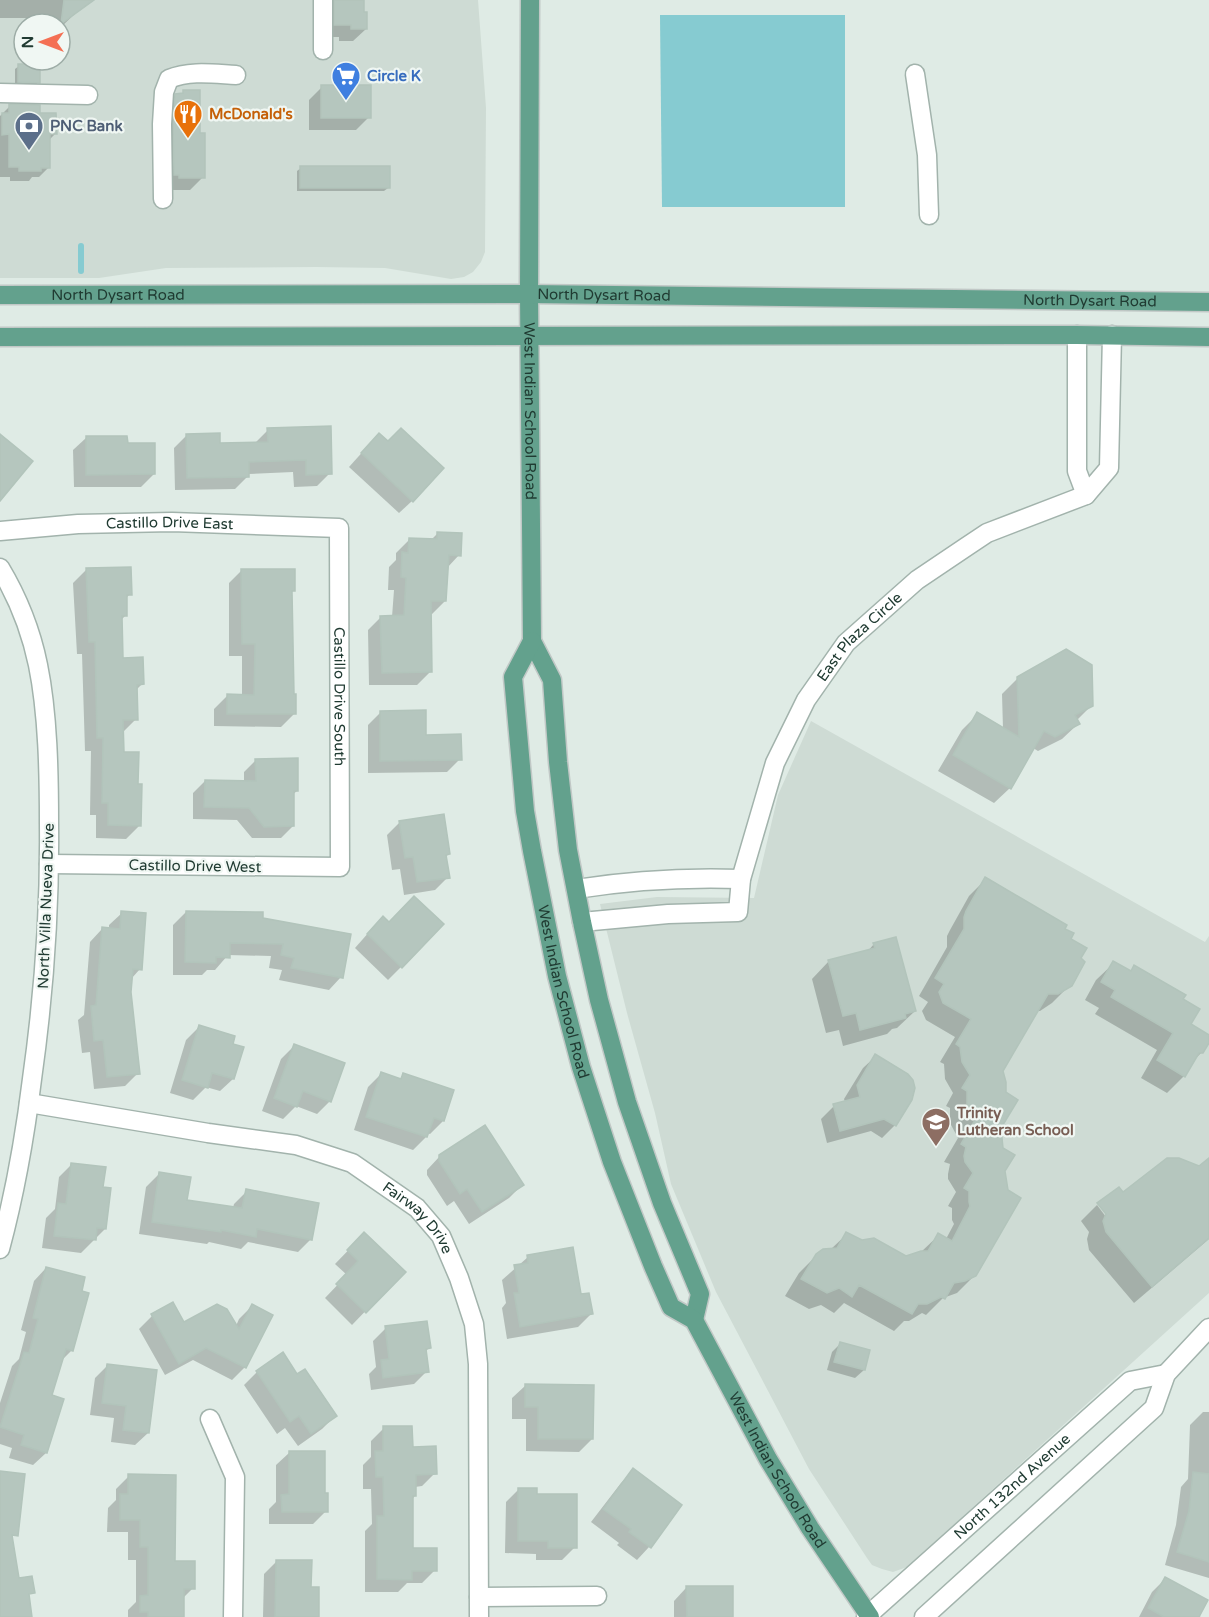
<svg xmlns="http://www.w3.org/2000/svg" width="1209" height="1617" font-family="'Varela Round',sans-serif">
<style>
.built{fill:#cedbd4;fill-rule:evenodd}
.water{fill:#86cbd1}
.shadow{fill:#0003}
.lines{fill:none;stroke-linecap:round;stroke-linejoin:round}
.stream{stroke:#86cbd1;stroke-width:6}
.building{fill:#b5c6be;stroke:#b2c4bb;stroke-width:1.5}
.minor-casing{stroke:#a2b3ac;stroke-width:21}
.major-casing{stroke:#c1c8c6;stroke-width:21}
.minor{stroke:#fff;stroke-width:18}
.major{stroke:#63a18d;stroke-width:18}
.labels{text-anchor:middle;stroke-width:4.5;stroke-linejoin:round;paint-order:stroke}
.shop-label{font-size:15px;font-weight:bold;fill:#366cbe;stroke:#f0f7f3;text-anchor:start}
.food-label{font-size:15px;font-weight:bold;fill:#c56008;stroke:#f0f7f3;text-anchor:start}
.service-label{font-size:15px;font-weight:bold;fill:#4e5e75;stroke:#f0f7f3;text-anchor:start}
.street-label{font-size:15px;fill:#203b32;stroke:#f0f7f3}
.education-label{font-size:15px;font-weight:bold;fill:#785e54;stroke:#f0f7f3;text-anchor:start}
</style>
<rect width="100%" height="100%" fill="#dfebe5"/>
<g class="built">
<path d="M0 0H478L486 108 485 252 481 262 473 272 464 277 451 279 385 268 316 267 166 268 99 278H0ZM24 24H60V60H24Z"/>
<polygon points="811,721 1205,942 1209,936 1209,1293 907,1567 893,1572 882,1569 872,1565 867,1558 809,1469 716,1292 671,1184 655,1113 627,1013 600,904 657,897 754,898 778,795"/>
</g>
<polygon class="water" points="660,15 845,15 845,207 662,207"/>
<g class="shadow">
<polygon points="0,0 87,0 82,7 60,28 60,24 47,24 48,18 0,18"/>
<polygon points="322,0 362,0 366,29 353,41 339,41 339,37 322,37"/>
<polygon points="19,66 38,82 35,86 15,85 15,69"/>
<polygon points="322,87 369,117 356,130 309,130 309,100"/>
<polygon points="184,92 199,135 203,177 190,190 167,190 163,108 176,95 180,95"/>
<polygon points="10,106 39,114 55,134 49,140 49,167 39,177 32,177 29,181 10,181 10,177 0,177 0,116"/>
<polygon points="301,168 388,188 384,191 297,191 297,171"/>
<polygon points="268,430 330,473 317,486 294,487 293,472 248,474 248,476 235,489 175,490 174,448 187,435 219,444 255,443"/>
<polygon points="86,438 126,445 154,474 141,487 74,487 73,450"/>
<polygon points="367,447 412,501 399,513 349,467"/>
<polygon points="438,533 459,555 447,568 445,601 432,614 429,614 430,672 417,685 369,685 368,630 381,617 392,617 394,590 388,590 389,567 396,560 396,553 409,540 430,541"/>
<polygon points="86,570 130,594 125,599 126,615 120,621 121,659 142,684 135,691 136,719 123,732 122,753 137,786 139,826 126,839 96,838 96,815 90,815 91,751 85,751 82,654 77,654 73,583"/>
<polygon points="242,570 293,591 291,593 294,714 281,727 214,726 214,709 227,696 242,696 242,656 229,656 229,583"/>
<polygon points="1018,678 1091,706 1076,721 1078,724 1062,739 1038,751 1033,748 1010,788 994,803 938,771 962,730 978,714 1003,729 1002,694"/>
<polygon points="381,712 424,736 460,759 447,772 368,773 368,725"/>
<polygon points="256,760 297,791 292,795 293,826 281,838 252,838 237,820 193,819 193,793 205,781 244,782 244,772"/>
<polygon points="400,822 449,854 445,857 448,877 435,890 404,895 400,869 392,870 387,835"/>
<polygon points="986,879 1063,930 1079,959 1070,985 1052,1003 1040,1011 1036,1011 1001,1071 999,1128 1003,1171 975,1275 957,1293 943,1298 926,1315 922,1313 909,1321 904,1321 894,1331 844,1303 834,1313 821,1305 809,1309 785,1296 799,1273 817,1255 830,1250 847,1234 862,1242 906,1258 921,1252 939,1235 946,1239 954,1224 952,1220 952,1208 948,1206 956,1192 948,1179 948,1174 950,1164 944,1162 958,1138 950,1123 950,1108 946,1106 953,1093 945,1079 944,1064 940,1062 955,1037 926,1020 922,1011 928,1002 919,996 947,947 947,936 950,930 969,896"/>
<polygon points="186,912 262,919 341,977 329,990 279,980 282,970 269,968 271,956 228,955 215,970 207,970 202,975 173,975 173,925"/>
<polygon points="122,913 140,969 131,979 130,992 138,1073 125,1086 94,1089 90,1052 82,1053 78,1020 84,1015 90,942 102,929 109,929 109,925"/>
<polygon points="370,931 401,967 388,980 355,948"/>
<polygon points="874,944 915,1011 897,1028 892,1029 887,1034 843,1046 839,1030 826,1033 812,979 829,961 867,952"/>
<polygon points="1114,963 1130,972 1135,967 1181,1000 1189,1025 1209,1036 1209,1040 1202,1052 1192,1062 1184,1076 1167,1093 1141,1078 1157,1050 1095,1014 1099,1008 1085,1000 1096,980"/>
<polygon points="199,1027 233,1079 220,1091 206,1087 193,1100 170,1093 186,1040"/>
<polygon points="294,1046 330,1101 317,1114 296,1106 283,1119 262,1111 281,1059"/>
<polygon points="876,1056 895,1125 882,1138 871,1131 827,1143 821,1119 834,1106 845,1102 844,1099 863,1068"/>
<polygon points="381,1074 399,1080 403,1075 443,1121 430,1134 427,1133 426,1137 413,1150 354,1130 368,1087"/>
<polygon points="440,1156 522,1185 509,1198 469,1224 454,1201 447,1206 427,1175 427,1170"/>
<polygon points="1209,1162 1209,1239 1134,1303 1089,1250 1087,1239 1089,1232 1081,1221 1097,1205 1109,1221 1122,1194 1199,1168"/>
<polygon points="72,1164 102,1188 105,1229 81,1253 42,1248 46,1218 55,1209 59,1177"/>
<polygon points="159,1174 186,1201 233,1208 234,1204 247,1191 311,1239 298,1252 248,1242 241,1249 209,1242 207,1244 139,1234 146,1187"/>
<polygon points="364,1234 403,1272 352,1325 325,1298 347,1275 335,1264"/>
<polygon points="528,1257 580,1296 591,1314 578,1327 507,1339 502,1308 506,1303 502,1280"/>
<polygon points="46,1268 72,1350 61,1361 50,1396 46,1453 33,1465 9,1458 12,1448 0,1444 0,1403 12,1366 19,1359 26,1332 21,1330 34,1281"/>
<polygon points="252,1306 271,1315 245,1367 232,1380 193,1360 165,1375 139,1329 152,1316 184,1324 236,1326 239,1319"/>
<polygon points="386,1328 429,1348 425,1352 427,1371 414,1384 371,1390 369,1374 376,1367 373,1341"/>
<polygon points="840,1344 868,1351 864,1370 855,1378 827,1370 832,1352"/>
<polygon points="108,1365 148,1433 135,1445 111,1442 114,1418 90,1415 95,1378"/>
<polygon points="257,1372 297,1376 335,1416 322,1429 298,1446 285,1428 277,1434 244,1385"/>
<polygon points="525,1386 592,1439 579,1452 526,1451 526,1419 512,1419 512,1398"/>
<polygon points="1203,1412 1209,1412 1209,1578 1165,1565 1176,1525 1181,1487 1188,1479 1190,1425"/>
<polygon points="384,1428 411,1448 435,1473 422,1486 415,1487 415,1496 412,1499 412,1549 435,1570 422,1583 407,1583 398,1592 365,1592 365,1531 372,1524 371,1489 363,1489 363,1465 371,1457 371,1441"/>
<polygon points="289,1453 324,1494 326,1511 313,1524 269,1524 269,1509 276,1502 276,1465"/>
<polygon points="634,1470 680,1506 649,1547 637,1560 617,1545 619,1543 591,1522 621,1483"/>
<polygon points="129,1476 174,1563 193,1588 183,1598 183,1617 128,1617 128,1610 136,1602 136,1560 128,1560 128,1532 107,1532 108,1508 116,1500 116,1489"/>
<polygon points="519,1489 535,1495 575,1547 562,1560 536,1560 536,1554 505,1553 506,1502"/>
<polygon points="277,1561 309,1588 318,1617 263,1617 264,1574"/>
<polygon points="1165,1579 1198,1616 1201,1617 1139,1617 1152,1592"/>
<polygon points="686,1588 731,1617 674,1617 674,1601"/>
</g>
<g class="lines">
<polyline class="stream" points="81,246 81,271"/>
</g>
<g class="building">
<polygon points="64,0 94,0 61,24"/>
<polygon points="334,0 364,0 364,12 367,12 367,29 351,29 351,25 334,25"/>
<polygon points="18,64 40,64 40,83 18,82"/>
<rect x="321" y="85" width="50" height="33"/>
<polygon points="183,90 200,90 200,133 205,133 205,178 179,178 179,175 174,175 173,124 175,94 183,93"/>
<polygon points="9,104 40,105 40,113 56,113 57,134 50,134 50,168 41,168 41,171 19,171 19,167 9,167 9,134 2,135 2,113 9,113"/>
<rect x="300" y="166" width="90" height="22"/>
<polygon points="331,426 332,474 306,475 306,460 249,462 249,477 187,478 186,434 220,433 220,443 268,442 267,428"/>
<polygon points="401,428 444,468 413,502 361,453 379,433 388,441"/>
<polygon points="0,434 33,461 0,501"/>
<polygon points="86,436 127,436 128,443 155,443 155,474 86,475"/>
<polygon points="437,532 462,533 461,556 449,555 446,601 431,601 432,672 382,673 380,616 404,615 406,578 401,577 402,552 408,553 409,538 437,539"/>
<polygon points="131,567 132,595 127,595 127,616 122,616 123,658 143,657 144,684 137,685 138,720 123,720 124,752 139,752 138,784 142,784 141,826 108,825 108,803 102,803 103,738 97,738 95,642 89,642 86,568"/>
<polygon points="241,569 295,569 295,591 292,591 294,694 296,694 296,714 227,714 227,694 254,695 255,644 242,644"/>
<polygon points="1066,649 1092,665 1093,706 1075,715 1080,724 1055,737 1044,731 1011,789 953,755 977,712 1019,737 1017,677"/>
<polygon points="426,710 426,735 461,734 462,760 380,761 380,711"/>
<polygon points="298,758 298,791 294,791 294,826 264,827 249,808 204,807 205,780 256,781 255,759"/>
<polygon points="444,814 450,854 446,855 450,878 417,882 413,857 405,858 399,821"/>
<polygon points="985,877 1067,925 1065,929 1074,933 1071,939 1087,948 1081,958 1085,962 1072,986 1058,994 1048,994 1003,1071 1006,1082 1006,1092 1018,1100 1001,1128 1003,1148 1015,1155 1005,1171 1008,1190 1021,1198 976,1276 965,1281 954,1283 945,1299 941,1297 927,1304 918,1304 912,1314 859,1285 852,1297 839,1288 827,1293 801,1279 816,1254 823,1249 837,1248 846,1232 862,1240 874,1238 906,1256 921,1251 928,1251 938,1233 952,1241 970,1206 969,1202 969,1191 964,1188 973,1173 965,1162 964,1156 966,1147 961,1144 975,1120 967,1106 967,1091 962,1088 970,1075 962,1062 960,1047 956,1044 971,1019 943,1003 939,992 944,984 935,978 964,929 964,917 966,911"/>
<polygon points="414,896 444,924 402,968 367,934 383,916 389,922"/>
<polygon points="121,911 146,913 142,970 133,969 131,992 140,1074 107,1077 103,1040 94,1041 91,1006 96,1005 102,927 120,929"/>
<polygon points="186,911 263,912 263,918 351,934 343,978 291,968 294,958 281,955 283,944 230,943 230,958 216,957 216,963 185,962"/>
<polygon points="896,937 916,1011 905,1014 906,1018 860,1030 856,1013 843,1016 828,960 875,948 873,943"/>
<polygon points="1113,961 1131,971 1134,965 1186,995 1183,999 1200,1009 1191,1024 1209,1035 1209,1043 1203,1053 1199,1053 1185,1077 1157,1060 1173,1033 1111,997 1115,990 1101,982"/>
<polygon points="199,1025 235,1036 233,1044 244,1047 234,1079 212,1073 208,1088 182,1080"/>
<polygon points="294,1044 345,1063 331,1102 303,1091 297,1107 274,1098"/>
<polygon points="875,1054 908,1074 913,1080 915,1088 912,1100 896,1126 884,1119 840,1131 833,1104 860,1097 857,1085"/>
<polygon points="381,1072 401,1079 403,1073 454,1090 444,1121 434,1118 427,1137 366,1117"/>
<polygon points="485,1125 524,1185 482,1212 467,1189 460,1194 439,1161 439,1155"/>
<polygon points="1167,1158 1179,1158 1199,1166 1209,1158 1209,1238 1152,1287 1106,1232 1103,1221 1106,1214 1097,1203 1119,1187 1123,1192"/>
<polygon points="71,1163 106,1167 103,1187 111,1188 106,1229 97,1228 96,1240 54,1236 58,1203 66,1204"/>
<polygon points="159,1172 191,1177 187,1200 242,1208 246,1189 319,1203 312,1240 257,1229 256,1237 221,1230 221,1232 152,1222"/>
<polygon points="364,1232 406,1272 366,1313 336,1284 358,1261 347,1250"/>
<polygon points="573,1247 581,1294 589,1293 593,1314 520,1327 514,1293 519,1293 514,1265 528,1263 527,1255"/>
<polygon points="46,1267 85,1277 82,1291 89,1293 73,1351 66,1349 52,1395 64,1399 47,1453 21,1445 24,1435 0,1427 24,1352 29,1353 38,1319 33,1318"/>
<polygon points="173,1302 184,1322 217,1304 227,1309 239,1329 252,1304 273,1315 246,1368 206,1348 179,1364 151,1314"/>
<polygon points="427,1321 431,1348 426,1349 429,1372 383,1378 381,1360 389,1359 385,1326"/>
<polygon points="840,1342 870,1350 865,1370 834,1362"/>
<polygon points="283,1352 297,1374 305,1369 337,1416 311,1434 299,1416 290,1422 256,1371"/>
<polygon points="107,1364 157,1370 149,1433 123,1430 126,1406 102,1403"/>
<polygon points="525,1384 594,1385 593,1439 538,1439 538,1407 525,1407"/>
<polygon points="383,1426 412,1426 413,1447 436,1446 437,1474 416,1475 416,1496 413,1496 413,1548 437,1548 437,1571 412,1571 412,1580 377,1579 377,1516 384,1516 383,1477 376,1477 375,1451 383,1451"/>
<polygon points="289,1451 325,1451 325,1493 328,1493 328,1512 282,1512 281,1495 289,1494"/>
<polygon points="633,1468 682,1505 651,1548 629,1532 631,1529 603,1509"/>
<polygon points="0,1471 25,1474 18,1536 12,1535 19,1578 32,1576 35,1593 29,1594 32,1617 0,1617"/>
<polygon points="1193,1472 1209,1474 1209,1562 1177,1552 1189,1511"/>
<polygon points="128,1474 176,1475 175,1561 195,1561 195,1589 184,1589 184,1617 148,1617 148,1612 140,1612 140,1596 148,1595 148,1547 140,1547 140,1520 120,1520 120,1494 128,1494"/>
<polygon points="518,1488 537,1488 537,1494 577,1494 577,1548 548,1548 548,1541 518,1541"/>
<polygon points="276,1560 312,1560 311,1587 319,1587 319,1617 275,1617"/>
<polygon points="1165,1577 1208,1600 1199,1617 1164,1617 1148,1608"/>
<polygon points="686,1586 733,1586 733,1617 687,1617"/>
</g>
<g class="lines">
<g class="minor-casing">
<g id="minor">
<polyline points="323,50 323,0"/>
<polyline points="915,74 927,155 929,215"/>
<polyline points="0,93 88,95"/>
<path d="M163 199 162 124 164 92 169 79C190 70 215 74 236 75"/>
<polyline points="1077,335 1077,471 1086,495"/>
<path id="s1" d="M0 531 78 524 172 522 339 528 340 867 49 864"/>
<path d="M0 568C18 598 31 631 38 665 48 714 49 774 49 824 50 910 44 994 32 1079 25 1136 15 1193 0 1249"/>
<path d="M576 889C633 880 683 877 741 879"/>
<path id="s2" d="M582 922 668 914 738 912 741 879 775 763 806 700 846 643 917 580 966 547 987 533 1086 495 1109 468 1112 335"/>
<path id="s3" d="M29 1103 208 1133 296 1145 352 1163 417 1208 441 1236 459 1278 474 1324 478 1364 479 1617"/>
<polyline points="210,1419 235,1477 233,1617"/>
<polyline points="479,1597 597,1596"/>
<path id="s4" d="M866 1617 1130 1381 1166 1374"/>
<polyline points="924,1617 1154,1408 1166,1374 1209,1328"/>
</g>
</g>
<g class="major-casing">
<g id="major">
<path id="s5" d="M530 0 529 294 532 641 552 680 558 762 568 850 582 922 599 1000 627 1102 662 1203 700 1294 694 1320"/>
<path id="s6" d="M0 295 529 294 1209 302"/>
<polyline points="0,337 1077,335 1209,337"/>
<path id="s7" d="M532 641 513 677 525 811 532 851 557 976 581 1067 612 1162 653 1266 671 1307 694 1320 768 1459 810 1528 870 1617"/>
</g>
</g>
<use href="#minor" class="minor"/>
<use href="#major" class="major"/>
</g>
<defs>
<g id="supermarket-pin" transform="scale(1.5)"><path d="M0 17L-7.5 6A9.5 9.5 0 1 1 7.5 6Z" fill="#3f7fe0" stroke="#f0f7f3"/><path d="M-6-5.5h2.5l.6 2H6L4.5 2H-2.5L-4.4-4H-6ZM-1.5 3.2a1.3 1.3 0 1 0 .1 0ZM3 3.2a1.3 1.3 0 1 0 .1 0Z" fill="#fff"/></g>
<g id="restaurant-pin" transform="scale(1.5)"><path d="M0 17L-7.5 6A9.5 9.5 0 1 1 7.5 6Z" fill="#e8710a" stroke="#f0f7f3"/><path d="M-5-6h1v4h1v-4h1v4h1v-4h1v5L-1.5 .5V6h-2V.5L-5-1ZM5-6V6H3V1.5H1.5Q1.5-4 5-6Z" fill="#fff"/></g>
<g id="bank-pin" transform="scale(1.5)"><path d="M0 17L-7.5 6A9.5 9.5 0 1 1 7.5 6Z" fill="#5c6f8a" stroke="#f0f7f3"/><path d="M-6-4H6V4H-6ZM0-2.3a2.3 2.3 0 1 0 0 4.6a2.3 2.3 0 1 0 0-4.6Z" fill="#fff"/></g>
<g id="school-pin" transform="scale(1.5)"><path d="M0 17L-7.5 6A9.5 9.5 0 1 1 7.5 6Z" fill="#8d6e63" stroke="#f0f7f3"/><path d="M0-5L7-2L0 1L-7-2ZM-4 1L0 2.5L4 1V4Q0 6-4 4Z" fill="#fff"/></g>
</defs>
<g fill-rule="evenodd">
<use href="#supermarket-pin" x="346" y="76"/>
<use href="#restaurant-pin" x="188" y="114"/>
<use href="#bank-pin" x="29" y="126"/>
<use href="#school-pin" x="936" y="1122"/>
</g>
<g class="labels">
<g class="shop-label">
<text x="367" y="81">Circle K</text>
</g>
<g class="food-label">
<text x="209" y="119">McDonald's</text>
</g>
<g class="service-label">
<text x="50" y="131">PNC Bank</text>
</g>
<g class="street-label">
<text dy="5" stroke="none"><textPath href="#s6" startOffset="604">North Dysart Road</textPath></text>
<text dy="5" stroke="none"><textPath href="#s6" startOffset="118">North Dysart Road</textPath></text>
<text dy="5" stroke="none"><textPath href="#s6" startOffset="1090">North Dysart Road</textPath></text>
<text dy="5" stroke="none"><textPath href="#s5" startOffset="411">West Indian School Road</textPath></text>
<text dy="5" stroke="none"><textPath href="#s1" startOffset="170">Castillo Drive East</textPath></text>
<text dy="5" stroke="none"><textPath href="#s2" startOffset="464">East Plaza Circle</textPath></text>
<text dy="5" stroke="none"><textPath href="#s1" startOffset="508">Castillo Drive South</textPath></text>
<text transform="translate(195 866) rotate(1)" y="5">Castillo Drive West</text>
<text transform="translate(46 906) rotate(-88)" y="5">North Villa Nueva Drive</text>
<text dy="5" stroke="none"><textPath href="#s7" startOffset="360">West Indian School Road</textPath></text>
<text dy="5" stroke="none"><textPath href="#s3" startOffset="416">Fairway Drive</textPath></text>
<text dy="5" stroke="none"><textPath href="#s7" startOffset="892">West Indian School Road</textPath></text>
<text dy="5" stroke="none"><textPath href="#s4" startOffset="196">North 132nd Avenue</textPath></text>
</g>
<g class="education-label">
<text x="957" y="1118">Trinity<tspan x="957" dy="17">Lutheran School</tspan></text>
</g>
</g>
<g transform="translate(42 42) rotate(270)"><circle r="28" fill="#f0f7f3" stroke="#9daca6" stroke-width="1.5"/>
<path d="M0-4.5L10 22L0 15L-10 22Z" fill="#f47054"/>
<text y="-9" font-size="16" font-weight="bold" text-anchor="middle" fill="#203b32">N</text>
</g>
</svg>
